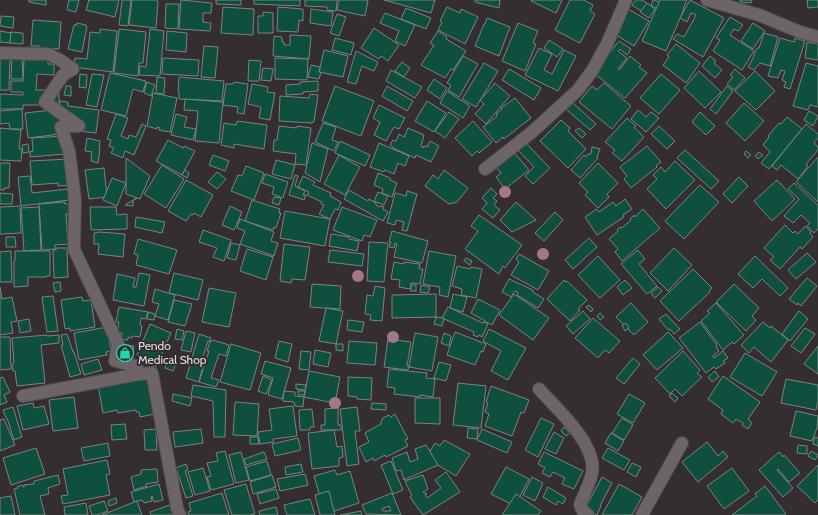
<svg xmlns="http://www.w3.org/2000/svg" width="818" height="515" font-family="Cabin,sans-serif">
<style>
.building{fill:#0e4f40;stroke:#7b8481;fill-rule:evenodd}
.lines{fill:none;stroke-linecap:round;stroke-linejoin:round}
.street-casing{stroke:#50494c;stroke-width:14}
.street{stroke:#6c6467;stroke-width:12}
.tree{fill:#a37688}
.labels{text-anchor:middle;stroke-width:4;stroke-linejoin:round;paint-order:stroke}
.poi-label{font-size:12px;fill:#e1dcde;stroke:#352e31;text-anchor:start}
</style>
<rect width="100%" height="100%" fill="#352e31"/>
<g class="building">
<polygon points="29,0 46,0 46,5 29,2"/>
<polygon points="69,0 79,0 76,12 67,10"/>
<polygon points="88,0 119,0 115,17 86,10 89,0"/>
<polygon points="122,0 131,0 128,26 119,25"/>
<polygon points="132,0 157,0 158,2 156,28 129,25"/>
<polygon points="181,0 212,3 211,13 203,13 203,22 211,23 210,31 179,29"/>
<polygon points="216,0 241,0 241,5 216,4"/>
<polygon points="254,0 300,0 300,6 254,4"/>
<polygon points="305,0 337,0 336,11 327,10 327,7 305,6"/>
<polygon points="339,0 368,0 365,16 337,10"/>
<polygon points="384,0 435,0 431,13"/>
<polygon points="475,0 500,0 499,8 475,2"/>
<polygon points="532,0 562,0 556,13 531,1"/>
<polygon points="570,0 584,0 593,5 590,11 595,14 580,43 555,30"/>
<polygon points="636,0 642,0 653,7 647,15 632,5"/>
<polygon points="653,0 664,3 661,10 651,6"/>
<polygon points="660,0 687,0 683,9 684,9 666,51 642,41"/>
<polygon points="690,0 724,18 703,57 673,39 677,34 684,37 696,15 691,13 687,22 680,18"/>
<polygon points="740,0 752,0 751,3 740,2"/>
<polygon points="807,0 818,0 818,7 808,8"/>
<polygon points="647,3 655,9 649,18 640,12"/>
<polygon points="166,4 179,4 178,29 165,28"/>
<polygon points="223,7 254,9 253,35 221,33"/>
<polygon points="278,7 303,9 303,21 299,20 298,32 277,31"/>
<polygon points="447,7 460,13 461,9 478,17 465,44 438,30 442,22 440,21"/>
<polygon points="406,8 431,18 426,29 401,19"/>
<polygon points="311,9 333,12 331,26 310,23"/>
<polygon points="628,9 649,21 634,46 613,33"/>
<polygon points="263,12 273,13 273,33 258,33 258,16 263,16"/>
<polygon points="385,13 415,25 405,46 395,41 399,31 380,23"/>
<polygon points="337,14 346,17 339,36 330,33"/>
<polygon points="1,16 14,17 13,28 0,26"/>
<polygon points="730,17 743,25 738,31 734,29 730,35 754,51 742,70 713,51 720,40 716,38"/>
<polygon points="487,18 510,27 499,56 475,46 484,24 485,24"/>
<polygon points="33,20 61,22 59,49 40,48 40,46 31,46"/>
<polygon points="77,23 86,25 86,27 87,27 82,52 68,49 74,25 77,25"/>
<polygon points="518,23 538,31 533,43 536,44 525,71 502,61"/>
<polygon points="753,23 765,31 753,49 741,41"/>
<polygon points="374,28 399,45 388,61 381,56 379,59 361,48"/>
<polygon points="100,29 117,31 113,72 73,67 73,61 75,61 75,58 87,59 90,32 100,33"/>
<polygon points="119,29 146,32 143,63 139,63 138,76 114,73"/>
<polygon points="150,29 164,31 160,76 139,75 140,66 146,67"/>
<polygon points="0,31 11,33 10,43 0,42"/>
<polygon points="167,31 187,33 186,52 166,50"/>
<polygon points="438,31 447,37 446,39 466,51 453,70 451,69 445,78 421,65 434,45 430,43"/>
<polygon points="11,32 23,33 23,44 10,43"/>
<polygon points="764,33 778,37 770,66 760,63 754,70 748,67 752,60 757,48 759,48"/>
<polygon points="290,35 311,36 309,59 273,56 274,36 282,37 282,42 284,42 284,45 290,45"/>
<polygon points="335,38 354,43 351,55 332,50"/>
<polygon points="780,38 794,42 795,38 805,41 790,89 784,87 786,82 782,80 785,71 781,70 778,78 768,76"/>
<polygon points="549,40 563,49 557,57 544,48"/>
<polygon points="619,41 631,49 627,55 620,49 618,51 627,58 618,69 620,69 630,56 641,65 639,67 647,73 625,98 594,73"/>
<polygon points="807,42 818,44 818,60 805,58"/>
<polygon points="676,44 700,63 686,83 663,65 669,57 667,55"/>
<polygon points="204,46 218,47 215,78 201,77"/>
<polygon points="539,48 552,54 544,70 552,74 564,50 576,56 558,91 525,75"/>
<polygon points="324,50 348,56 343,77 319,72"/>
<polygon points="356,51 378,62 374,71 362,66 356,84 347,82"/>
<polygon points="463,56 478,64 459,97 448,90 451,85 447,83"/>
<polygon points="710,56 716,61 714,63 722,70 715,78 702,66"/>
<polygon points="12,57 22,57 23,79 11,79"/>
<polygon points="0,58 10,59 9,90 0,90"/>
<polygon points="163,58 199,60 198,76 162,74"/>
<polygon points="275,58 308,59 307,80 275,79"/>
<polygon points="24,60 48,60 48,64 54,64 54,75 37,74 36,90 50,90 50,83 59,84 59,105 23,105 23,109 0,109 0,94 23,95 23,92 11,92 11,81 23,81"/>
<polygon points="249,60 261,61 259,81 248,81"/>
<polygon points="402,62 410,68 404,77 395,71"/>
<polygon points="484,63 498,71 476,107 462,99"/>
<polygon points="806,63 818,66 818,107 810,105 808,110 793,106"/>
<polygon points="311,65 320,67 319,72 321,72 319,79 308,77"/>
<polygon points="263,68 273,69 271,81 261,80"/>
<polygon points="509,69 541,88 534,100 502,80"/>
<polygon points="735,69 745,78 734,90 727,84 733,77 730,75"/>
<polygon points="391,70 422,87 415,98 386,81"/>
<polygon points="699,71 721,92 705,108 684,88"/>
<polygon points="755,71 775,91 756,110 735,91"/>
<polygon points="110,73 146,81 143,92 133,89 126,116 101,110"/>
<polygon points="80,74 87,75 86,88 79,87"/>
<polygon points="92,74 104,75 97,107 86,105"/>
<polygon points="661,74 680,90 659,114 640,98"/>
<polygon points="157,77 165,78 164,94 156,93"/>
<polygon points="179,77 224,81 222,101 179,99 179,92 178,92"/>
<polygon points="434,79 447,88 440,99 427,90"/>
<polygon points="318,81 318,91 303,92 303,94 286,95 286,85 300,84 300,82"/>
<polygon points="147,82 155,85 151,96 144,93"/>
<polygon points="234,82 248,84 244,114 237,113 238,107 223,105 226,84 233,84"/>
<polygon points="495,83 510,96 486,124 475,114 484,104 480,100"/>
<polygon points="604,83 631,106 612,129 579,102 592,86 597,90"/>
<polygon points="252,84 268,87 267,92 275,93 270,120 259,118 261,107 248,104"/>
<polygon points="66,86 71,86 71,96 64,95"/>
<polygon points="335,86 374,101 361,136 322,121"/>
<polygon points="387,86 413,101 407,111 382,96"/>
<polygon points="727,86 733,91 716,114 710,109"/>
<polygon points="447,91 470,106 463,118 440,103"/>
<polygon points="153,93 177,98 170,132 159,130 160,128 157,127 157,129 147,126"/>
<polygon points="310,94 318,95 314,122 312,122 312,123 279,121 280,96 309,98"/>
<polygon points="515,98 531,118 504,139 503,137 496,143 483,127 497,116 496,114 502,109 501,108"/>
<polygon points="185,99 223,102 219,143 195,141 198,111 184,110"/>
<polygon points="60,101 68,102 68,106 99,110 96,133 61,129 63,114 59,113"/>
<polygon points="427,101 446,113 434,132 415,121"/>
<polygon points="572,102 596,124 590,130 566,109"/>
<polygon points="744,103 764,121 745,141 726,123"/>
<polygon points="379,105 405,118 399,129 394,127 386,141 374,135 380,122 373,118"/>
<polygon points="22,109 23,129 10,129 9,123 0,124 0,111"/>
<polygon points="61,109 63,125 60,134 28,138 25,113"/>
<polygon points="638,110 646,117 651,112 659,118 646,132 631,119"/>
<polygon points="809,111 818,116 813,126 804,120"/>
<polygon points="449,112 459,119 445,138 435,131"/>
<polygon points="700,112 715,126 706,135 692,122"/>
<polygon points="116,114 128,118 121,136 128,139 129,135 136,137 142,124 146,126 134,155 125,151 123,158 111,153 114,148 109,146 111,140 107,139"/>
<polygon points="176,114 187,117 184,127 196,129 193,140 171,135"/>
<polygon points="787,117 802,129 769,169 761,163 770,152 763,145 769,137 768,136 779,123 781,124"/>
<polygon points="627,118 636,126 634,127 644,137 622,161 612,153 615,150 605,142"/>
<polygon points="561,120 570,128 568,131 586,149 568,168 540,141"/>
<polygon points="237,121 267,125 264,149 234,144 234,148 221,145 224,123 236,125"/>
<polygon points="473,121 492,142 479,153 477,151 472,156 455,138"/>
<polygon points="323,123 336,127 332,140 338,142 334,151 315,142"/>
<polygon points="806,124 818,134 818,138 814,143 818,147 818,150 806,164 808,166 798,179 781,165 777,170 772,166"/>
<polygon points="279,126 297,128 297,126 311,128 306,165 295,164 296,154 273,151 274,140 277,140"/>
<polygon points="659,126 675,141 667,149 651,134"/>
<polygon points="0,128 21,130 19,149 22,149 21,161 0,160"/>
<polygon points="408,128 424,135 421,146 423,148 424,146 427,147 430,141 439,146 431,162 416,155 415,158 393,148 393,147 390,145 393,140 396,141 399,134 404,137"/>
<polygon points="579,128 586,134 582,138 575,131"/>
<polygon points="64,136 65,154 30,157 30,152 33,151 32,138"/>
<polygon points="87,138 100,141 99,149 100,149 98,163 91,161 92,152 85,151"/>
<polygon points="168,140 183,148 184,146 195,151 182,175 156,161"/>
<polygon points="340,141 370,155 365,166 335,153"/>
<polygon points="524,141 550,168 533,184 525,176 534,167 516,148"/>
<polygon points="312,143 328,149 320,182 305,173"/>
<polygon points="379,143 409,156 405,166 398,163 394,174 385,170 384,172 370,167"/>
<polygon points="28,144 29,152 23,153 22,145"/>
<polygon points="647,146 661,162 656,166 657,167 631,188 624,179 627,176 620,167"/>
<polygon points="592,147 600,149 597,157 598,158 580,178 571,170 584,155 586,157 588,154 591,154"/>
<polygon points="685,150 719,181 711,189 677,158"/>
<polygon points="513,151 529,170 505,189 496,177 501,173 494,165"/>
<polygon points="746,151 751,155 748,158 744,154"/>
<polygon points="759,152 763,155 758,159 755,156"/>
<polygon points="213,155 229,161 225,171 209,165"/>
<polygon points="339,155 360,167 345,195 324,184"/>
<polygon points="818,157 818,202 796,182"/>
<polygon points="126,158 150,176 140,199 126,194"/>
<polygon points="68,159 70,185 58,186 58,183 32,185 30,161"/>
<polygon points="276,160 295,165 291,179 272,174"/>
<polygon points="675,161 695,180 666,209 647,189 657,179 653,175 661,167 665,172"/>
<polygon points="0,163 10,163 9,188 4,188 4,190 0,190"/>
<polygon points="598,163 618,183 607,194 609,197 598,208 585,195 588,192 579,183"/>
<polygon points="162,165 184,179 166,208 144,194"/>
<polygon points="246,166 264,173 254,200 231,191 238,175 242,176"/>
<polygon points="104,168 107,197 89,199 85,170"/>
<polygon points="185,170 189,173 187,178 182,175"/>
<polygon points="444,170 468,188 457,202 449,204 425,186 433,175 438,179"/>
<polygon points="217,172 226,179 217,189 208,182"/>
<polygon points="378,173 390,178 390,180 397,183 392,197 382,193 383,189 374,185"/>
<polygon points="265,174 288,182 283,198 272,194 274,187 262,183"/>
<polygon points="295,175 298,176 295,186 305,191 303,195 306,195 304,200 289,195"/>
<polygon points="30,176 32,193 68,189 69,200 21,206 18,177"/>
<polygon points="303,176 315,182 313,185 331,193 330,196 341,202 338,210 335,209 330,219 319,214 324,205 321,204 322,202 307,195 309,192 298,187"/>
<polygon points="739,177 748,186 732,203 723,194"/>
<polygon points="112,178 126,183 117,206 103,200"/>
<polygon points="186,180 213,195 201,217 194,213 193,215 191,214 186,221 168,211"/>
<polygon points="777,180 795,199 772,221 754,201"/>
<polygon points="794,183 818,205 818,229 814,233 807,226 810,223 801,215 793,223 784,216 799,199 788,189"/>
<polygon points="700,185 719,202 684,239 665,221"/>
<polygon points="491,188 497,194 493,198 497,201 494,205 500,210 493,218 482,209 487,203 482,198"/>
<polygon points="349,190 368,201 369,199 376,203 376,205 380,207 381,206 384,207 383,209 388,212 383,221 344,199"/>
<polygon points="407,191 417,194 407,231 402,230 404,222 396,220 395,225 387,223 395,193 406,196"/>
<polygon points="378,192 388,196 384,205 374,201"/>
<polygon points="0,193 13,194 12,204 0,204"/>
<polygon points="274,197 281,198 279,205 272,203"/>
<polygon points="137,198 133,200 133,206 125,205"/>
<polygon points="625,199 632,209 623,215 624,217 597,235 585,217 597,209 599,212 613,202 616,206"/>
<polygon points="252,200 280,209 279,213 281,213 276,228 274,227 273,230 245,221"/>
<polygon points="65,202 65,204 70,204 71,214 66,214 68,244 55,245 55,249 42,250 39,204"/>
<polygon points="516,202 536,220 512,232 500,220"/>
<polygon points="20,206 21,233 0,234 0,207"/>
<polygon points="230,206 242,212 234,230 222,225"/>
<polygon points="39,207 41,250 24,251 21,208"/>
<polygon points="90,207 116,207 117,215 127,214 127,229 91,230"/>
<polygon points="342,207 377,220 370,237 364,235 362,241 333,230"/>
<polygon points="643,209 660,228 622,261 615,252 618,249 609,239 618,231 617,230 620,227 622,228 631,220 630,219 634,215 635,217"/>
<polygon points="285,211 330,219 325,246 280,238"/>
<polygon points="555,212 563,220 544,241 535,233"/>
<polygon points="479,215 522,245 505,268 503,266 499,274 465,249 478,231 471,226"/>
<polygon points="136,217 165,222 162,233 135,227"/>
<polygon points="240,219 274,232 271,241 278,243 274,256 240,244 245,231 237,228"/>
<polygon points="785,225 793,233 795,231 798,234 805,226 811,232 810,233 813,237 802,249 800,247 780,269 770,260 774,257 764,248"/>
<polygon points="203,230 231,240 224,261 213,257 217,248 199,242"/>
<polygon points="392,231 428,241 422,263 394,257 397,244 395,243 394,248 389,247 391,242 389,242"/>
<polygon points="100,232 125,234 123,257 98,254 99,244 94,244 94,233"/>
<polygon points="331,234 349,237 349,239 359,241 357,251 329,246"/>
<polygon points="6,237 15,237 16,247 6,247"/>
<polygon points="589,238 597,247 573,269 565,260"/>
<polygon points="138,239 177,250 169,274 136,265 138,255 134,254"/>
<polygon points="369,242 388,243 384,282 367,281"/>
<polygon points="231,243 240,245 236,260 227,258"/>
<polygon points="284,244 310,247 305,280 292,279 291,283 280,281"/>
<polygon points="56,248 67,248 68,277 54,278 53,250 56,250"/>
<polygon points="674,248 692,265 668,291 650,273"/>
<polygon points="247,249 273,257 266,280 240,271"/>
<polygon points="330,250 364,254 362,266 328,262"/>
<polygon points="638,250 645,259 639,264 657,286 647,294 621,264"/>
<polygon points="11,251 12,282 0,282 0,252"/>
<polygon points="15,251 50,251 50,276 46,276 46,277 28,277 28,286 14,287 14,261 15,261"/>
<polygon points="429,251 456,256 448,297 439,295 440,287 423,284"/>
<polygon points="807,253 816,262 796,279 788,270"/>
<polygon points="519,254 549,271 538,290 511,275 519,262 516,259"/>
<polygon points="598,256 620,280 600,298 578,275"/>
<polygon points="755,256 788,288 780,296 762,279 753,288 738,274"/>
<polygon points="466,258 472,261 470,265 464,261"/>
<polygon points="394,262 404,264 404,262 420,264 419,269 423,269 420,284 411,283 410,289 399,287 400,280 391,279"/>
<polygon points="457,266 470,269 471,267 482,269 476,298 461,295 462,289 452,286"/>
<polygon points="693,269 712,288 709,291 710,292 679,321 660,301"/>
<polygon points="139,273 150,275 144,306 113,300 117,274 135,278 133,287 136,287"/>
<polygon points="174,273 203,280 198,300 169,293"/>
<polygon points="807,278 817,286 801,306 798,303 797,305 789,299"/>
<polygon points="509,279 533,290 533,292 544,299 538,308 517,295 518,292 515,291 511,297 502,292"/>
<polygon points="564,280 566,282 567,281 587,300 578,309 580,310 570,321 547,299"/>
<polygon points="625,280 632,288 623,295 617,287"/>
<polygon points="60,282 61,291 55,292 53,283"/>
<polygon points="312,284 341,286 340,309 310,307"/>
<polygon points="734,284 759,308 752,316 756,320 746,331 716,302"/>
<rect x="411" y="285" width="5" height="6"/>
<polygon points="421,285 430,287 428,293 420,292"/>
<polygon points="375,286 385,288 382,321 370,320 371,315 365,314 367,295 373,296"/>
<polygon points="0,287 2,299 12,297 17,321 11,322 13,333 0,335"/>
<polygon points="658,287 662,291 655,298 651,293"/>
<polygon points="209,288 236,293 229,327 202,322"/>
<polygon points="155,289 175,295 168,320 155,316 159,304 152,302"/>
<polygon points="436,294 436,317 392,318 392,295"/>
<polygon points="453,294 467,297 463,312 450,308"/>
<polygon points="514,294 549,318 533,340 499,315"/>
<polygon points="53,296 58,331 47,332 42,297"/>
<polygon points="82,297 83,301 91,300 95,327 70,331 70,328 65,329 61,300"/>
<polygon points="478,299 500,310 492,325 471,313"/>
<polygon points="174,300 192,304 185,326 168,322"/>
<polygon points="631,303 648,322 634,335 616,317"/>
<polygon points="716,303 744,335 734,344 732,342 723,350 701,321 710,313 707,311"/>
<polygon points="589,305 593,309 591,312 586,307"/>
<polygon points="119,307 148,312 146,319 141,318 140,325 142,326 140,337 133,336 132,338 128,337 128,340 121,339 122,333 117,333 119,322 116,322"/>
<polygon points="448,307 483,323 484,322 488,324 482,337 479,335 478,337 473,335 474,332 442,318"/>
<polygon points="326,308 343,311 336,344 319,341"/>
<polygon points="583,311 590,319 573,334 566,326"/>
<polygon points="799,311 808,319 790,341 782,334"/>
<polygon points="148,312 155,314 154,320 147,319"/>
<polygon points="600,313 604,317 600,320 597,316"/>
<polygon points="666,314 680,329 674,334 670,329 668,330 659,319"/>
<polygon points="436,317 444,318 442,326 434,324"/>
<polygon points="593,318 620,341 609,353 605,350 598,358 575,338"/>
<polygon points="29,319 31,331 20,333 18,321"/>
<polygon points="348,320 364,322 362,332 347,330"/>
<polygon points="700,322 717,345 716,346 719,351 713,356 714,358 723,351 728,358 723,361 725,363 716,369 714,367 706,373 679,338"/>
<polygon points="763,322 770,328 771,326 788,340 771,362 754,347 749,353 741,345"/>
<polygon points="626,323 629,328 625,331 622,325"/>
<polygon points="150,324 171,333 156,367 144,362 146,358 137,355"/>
<polygon points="107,327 111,351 106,352 107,355 79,360 74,333"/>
<polygon points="805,328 815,334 801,353 791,346"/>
<polygon points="177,329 184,331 182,340 175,339"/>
<polygon points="489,329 526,348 508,380 491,371 501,351 483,341"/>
<polygon points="186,331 195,333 191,352 181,350"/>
<polygon points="455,332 486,344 483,352 481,351 475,365 447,355"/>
<polygon points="668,332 683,348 657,370 643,355"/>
<polygon points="415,333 438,337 432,371 409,367"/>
<polygon points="444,333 451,336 449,346 441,343"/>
<polygon points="67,334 73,352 74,352 81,374 70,377 61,345 63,345 61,335"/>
<polygon points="199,334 211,338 210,341 208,341 202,360 204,361 199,382 186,378"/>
<polygon points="47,335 47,336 59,335 59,343 41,345 45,383 17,386 15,371 13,371 12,364 14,363 12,338"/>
<polygon points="0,337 10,337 11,369 0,370"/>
<polygon points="388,339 411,342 407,366 409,366 408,370 384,367"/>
<polygon points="213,340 229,345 226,356 219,354 211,378 219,380 216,387 199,382 209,351 207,351 210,341 212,342"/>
<polygon points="279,341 292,344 288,362 275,358"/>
<polygon points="349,341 377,343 375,365 347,363"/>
<polygon points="231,344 261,353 250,390 220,382"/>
<polygon points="336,344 343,344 343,351 336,350"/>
<polygon points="124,345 134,346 131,358 122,356"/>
<polygon points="818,346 818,374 804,364"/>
<polygon points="315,350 331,353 328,367 313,364"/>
<polygon points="301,351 311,352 309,370 299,369"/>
<polygon points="683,351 700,370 697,373 702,377 682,396 675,389 670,394 655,378"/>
<polygon points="745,353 777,372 762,396 730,377"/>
<polygon points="633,358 640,364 624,384 616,378"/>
<polygon points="98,359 102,370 84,375 81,364"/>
<polygon points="168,361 176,364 173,371 165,368"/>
<polygon points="265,361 291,368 282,399 268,395 273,378 261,374"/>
<polygon points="439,362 451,365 446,381 434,378"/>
<polygon points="389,369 427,373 426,378 435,379 433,397 420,395 420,397 394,394 395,388 387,387"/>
<polygon points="309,371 340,377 335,403 304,397"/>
<polygon points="715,371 719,377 712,382 708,377"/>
<polygon points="148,376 155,414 140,417 139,412 136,412 136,410 118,413 117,410 103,413 98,385"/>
<polygon points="263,376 272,380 266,394 258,391"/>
<polygon points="723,376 760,402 748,419 752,423 748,429 742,425 743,423 736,419 733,423 721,414 723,410 708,399"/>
<polygon points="3,377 10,392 4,395 7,402 0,405 0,378"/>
<polygon points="348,377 372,378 371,400 357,399 357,397 348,396"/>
<polygon points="786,379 818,385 818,401 816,410 781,403"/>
<polygon points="458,383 486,386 481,428 453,425"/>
<polygon points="296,384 306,385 305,390 296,389"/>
<polygon points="193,385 226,390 225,437 214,437 213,401 191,396"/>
<polygon points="491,386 529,400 524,413 521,412 512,436 485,426 489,414 485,412 488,403 486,402"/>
<polygon points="284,391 295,392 295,396 304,397 303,407 295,406 294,402 283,401"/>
<polygon points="298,391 305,391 304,395 298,395"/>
<polygon points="672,393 678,398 675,402 669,396"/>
<polygon points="173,394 192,398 190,406 172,401"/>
<polygon points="629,394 645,403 633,423 617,414"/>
<polygon points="74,397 78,428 53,431 49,400"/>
<polygon points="415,398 440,398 440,424 415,423"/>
<polygon points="235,402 259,404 257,436 233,435"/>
<polygon points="33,403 34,408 44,406 49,424 23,430 17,406"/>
<polygon points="372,403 386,404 386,410 371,409"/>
<polygon points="293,406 297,436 273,439 274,442 260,444 258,432 272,430 269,409"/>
<polygon points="13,407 22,437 14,440 7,418 6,418 3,410"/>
<polygon points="357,407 360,431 355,431 359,464 347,466 340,409"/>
<polygon points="338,408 338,425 341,425 341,430 321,430 321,425 325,425 325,409"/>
<polygon points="312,409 314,427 310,427 310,430 300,430 299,410"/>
<polygon points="796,411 818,416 817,428 812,441 790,436"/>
<polygon points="395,414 408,439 405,440 408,446 386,457 385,455 374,461 373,458 366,462 359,447 369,442 365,433 381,424 381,422 383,418 389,415 391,417"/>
<polygon points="541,418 554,424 538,457 525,450"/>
<polygon points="622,418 633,425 624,440 612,433"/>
<polygon points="4,419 15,445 0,451 0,420"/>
<polygon points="125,424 127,439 112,440 111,425"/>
<polygon points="564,427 570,433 566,436 561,431"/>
<polygon points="468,428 478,429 477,439 467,438"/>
<polygon points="156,429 157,450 145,450 144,430"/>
<polygon points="201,429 203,443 175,447 173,432"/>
<polygon points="482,429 512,442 507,453 477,440"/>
<polygon points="334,430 337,447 342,446 343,457 339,458 339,466 312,469 308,433"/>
<polygon points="554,432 564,438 556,454 545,449"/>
<polygon points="611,433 624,441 618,451 605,443"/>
<polygon points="250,437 258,437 259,444 250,444"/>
<polygon points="815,437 818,438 818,446 813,444"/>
<polygon points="298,438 301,450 275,456 272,444"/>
<polygon points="444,440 470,454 456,476 426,458 435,443 440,446"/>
<polygon points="707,442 718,456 723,451 728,457 698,482 682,462"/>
<polygon points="108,443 110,456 84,461 81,448"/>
<polygon points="426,445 438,465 404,480 401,470 396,471 392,458 407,452 410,462 418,459 415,449"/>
<polygon points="798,445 807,446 807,454 797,453"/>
<polygon points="36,448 45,474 11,485 3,458"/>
<polygon points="608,448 630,460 624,470 602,458"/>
<polygon points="225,451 234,484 211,490 207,477 211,476 207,463 218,461 216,453"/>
<polygon points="811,451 818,455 815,460 808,456"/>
<polygon points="241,452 249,480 236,483 229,455"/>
<polygon points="264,452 267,459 246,465 244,459"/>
<polygon points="544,452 583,471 574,489 562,484 565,478 553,472 550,477 542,473 545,468 538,464"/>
<polygon points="779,452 783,457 784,455 800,473 789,482 778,469 777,470 793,488 783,497 759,470"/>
<polygon points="107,460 110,474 106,475 110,495 63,504 61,496 68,495 63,469"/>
<polygon points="267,461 271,475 250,481 246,467"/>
<polygon points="391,461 403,490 393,494 381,465"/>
<polygon points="632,463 641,467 636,477 627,472"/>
<polygon points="186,464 188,470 185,471 193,496 186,498 176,468"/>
<polygon points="301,464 303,472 286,475 285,467"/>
<polygon points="818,465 818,500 815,503 797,486"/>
<polygon points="506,467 529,479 515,506 491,494"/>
<polygon points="203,468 210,491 195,495 188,472"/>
<polygon points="732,468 749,491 724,509 707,486"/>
<polygon points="157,469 158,482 146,484 147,486 134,490 131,477 141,474 141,470"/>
<polygon points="335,470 337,475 350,471 359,503 325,514 314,476"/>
<polygon points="446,472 460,492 423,515 410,497 412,496 405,481 423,475 428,489 423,492 427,494 425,495 427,498 441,488 435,480"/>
<polygon points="305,474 308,485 280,491 277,479"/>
<polygon points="58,475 60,484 48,488 49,494 40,496 45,515 20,515 14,489 18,488 17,487 22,485 23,487 24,487 24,485 34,484 34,481"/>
<polygon points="272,475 276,487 253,494 250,482"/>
<polygon points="532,477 543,483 535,501 523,495"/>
<polygon points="602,477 612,483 600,506 601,506 597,515 585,509"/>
<polygon points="159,484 163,500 154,502 152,496 151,497 152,501 144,503 142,500 134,502 131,492"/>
<polygon points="246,484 255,514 250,515 232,515 224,490"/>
<polygon points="619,484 642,497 632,515 602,515"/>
<polygon points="765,486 786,514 784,515 732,515 757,496 755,494"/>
<polygon points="548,487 566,498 563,504 558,501 556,505 543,497"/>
<polygon points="276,489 279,498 260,504 257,494"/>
<polygon points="329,491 335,515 320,515 315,495"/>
<polygon points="222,493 229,515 189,515 188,512 191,511 189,503"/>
<path d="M392 493 401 515 366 514 362 505ZM389 506 391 511H383L382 509Z"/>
<polygon points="516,494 541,511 538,515 502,515"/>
<polygon points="11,496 15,515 0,515 0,498"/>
<polygon points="116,498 117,503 109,506 108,501"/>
<polygon points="310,499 315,515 287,515 284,505"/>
<polygon points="104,501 108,511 97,515 92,515 89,506"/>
<polygon points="137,501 142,515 102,515"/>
<polygon points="86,503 88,515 65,515 64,507"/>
<polygon points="170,505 173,515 151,515 150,512"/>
<polygon points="276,507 278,515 260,515 259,511"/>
<polygon points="361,511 362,515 340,515"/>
</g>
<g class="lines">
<g class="street-casing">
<g id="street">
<polyline points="707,0 759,15 800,32 818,37"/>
<polyline points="0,53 48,54 60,60 73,69 63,75 45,102 79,126 61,127 69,151 73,183 75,201 74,249 118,344 115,361 136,366 139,374 152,373 177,508 180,515"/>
<polyline points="485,169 532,132 578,90 592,71 607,44 626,0"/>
<path d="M539 389C557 409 597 444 592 473 590 483 584 494 580 505L583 511 588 515"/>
<polyline points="23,396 139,374"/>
<polyline points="642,515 682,443"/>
</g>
</g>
<use href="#street" class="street"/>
</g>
<g class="tree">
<circle cx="505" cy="192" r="6"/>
<circle cx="543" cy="254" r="6"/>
<circle cx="358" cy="276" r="6"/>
<circle cx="393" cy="337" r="6"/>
<circle cx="335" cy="403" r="6"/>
</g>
<defs>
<g id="shop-ring" transform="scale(0.9)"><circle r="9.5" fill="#352e31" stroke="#23d5af" stroke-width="1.5"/><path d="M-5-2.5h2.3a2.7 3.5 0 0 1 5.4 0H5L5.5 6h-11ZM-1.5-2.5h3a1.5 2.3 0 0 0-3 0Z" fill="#23d5af"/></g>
</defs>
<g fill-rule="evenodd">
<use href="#shop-ring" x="125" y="353"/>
</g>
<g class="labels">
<g class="poi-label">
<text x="138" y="350">Pendo<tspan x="138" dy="14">Medical Shop</tspan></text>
</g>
</g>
</svg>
